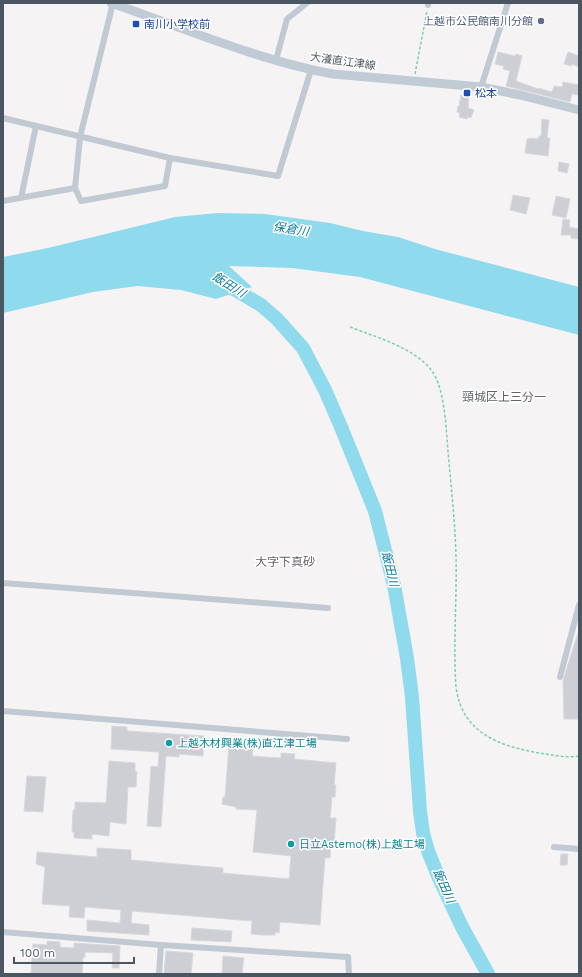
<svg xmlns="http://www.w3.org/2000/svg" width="582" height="977" font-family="'Work Sans','Noto Sans JP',sans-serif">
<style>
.water{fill:#90daee}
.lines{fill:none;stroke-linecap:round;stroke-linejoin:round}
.river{stroke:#90daee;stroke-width:14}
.building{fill:#cdcfd5;stroke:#d7d9de}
.path{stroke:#7ad0a6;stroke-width:1.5;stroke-dasharray:3 2;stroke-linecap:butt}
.minor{stroke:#c1cad2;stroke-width:6}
.secondary{stroke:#c1cbd6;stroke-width:9}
.service-dot{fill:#5c6f8a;stroke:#fff;stroke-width:1.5}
.transit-dot{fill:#1a4fb4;stroke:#fff;stroke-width:1.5}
.culture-dot{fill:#0f9aa8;stroke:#fff;stroke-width:1.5}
.labels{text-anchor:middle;stroke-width:3;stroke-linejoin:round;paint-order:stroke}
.service-label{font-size:11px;fill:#4e5e75;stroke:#fff;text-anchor:end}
.transit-label{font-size:11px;fill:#164399;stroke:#fff;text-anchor:start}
.street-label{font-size:11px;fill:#4a5661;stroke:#fff}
.culture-label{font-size:11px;fill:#0d838f;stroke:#fff;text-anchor:start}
.water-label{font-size:12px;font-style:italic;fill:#0c7c9b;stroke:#fff}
.neighbourhood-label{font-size:12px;fill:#5f6368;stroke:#fff}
</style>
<rect width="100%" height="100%" fill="#f5f3f3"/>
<polygon class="water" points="218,213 265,214 330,223 363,231 398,237 435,249 579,287 579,335 360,277 292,268 229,266 252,287 216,299 181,290 137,286 93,292 3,313 3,257 48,248 175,217"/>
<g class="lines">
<polyline class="river" points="222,282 261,305 277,319 303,348 325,390 341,427 375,511 394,585 407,658 412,697 420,811 423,833 428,851 439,878 462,927 488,974"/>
</g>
<g class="building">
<polygon points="498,52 515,56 516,54 522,56 516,81 538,89 538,88 552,92 554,86 562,87 563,82 579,85 579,95 572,94 570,102 506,86 510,71 503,69 504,66 495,64"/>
<polygon points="568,52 579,56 579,67 572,64 572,66 564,64"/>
<polygon points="461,95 469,96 468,108 474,110 471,118 468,117 467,119 459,117 460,113 457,112 458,106 459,106"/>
<polygon points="542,119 549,120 547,138 550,138 548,156 525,153 527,139 529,139 529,138 538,139 539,136 541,136"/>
<polygon points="559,162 569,164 567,173 558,171"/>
<polygon points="513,195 530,198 526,214 510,210"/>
<polygon points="556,196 570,199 566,218 552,215"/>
<polygon points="563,219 570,220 569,227 579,229 579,239 571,238 571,235 561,235"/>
<polygon points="578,633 579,634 579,719 564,719 563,680"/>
<polygon points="112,726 127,727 127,731 204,736 203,756 179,754 179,757 166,756 161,827 147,826 151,766 158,767 159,752 111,749"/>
<polygon points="229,744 251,746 251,749 253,749 252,756 281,758 281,753 295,754 294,759 336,763 334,785 336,785 335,797 332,797 330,818 336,818 334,843 331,843 330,858 325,858 320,925 280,922 279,933 275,932 275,935 262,935 251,934 252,921 132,911 131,923 149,925 149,935 87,931 87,920 120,923 121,910 85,907 84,918 69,917 70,906 42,904 45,867 36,864 37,852 97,857 97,848 131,850 131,860 223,868 223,873 289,879 291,856 253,852 257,810 236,809 236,807 222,804 223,797 225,797"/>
<polygon points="109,761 135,763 135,771 137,772 136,787 128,787 126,824 110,822 109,836 92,834 92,839 74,838 74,832 72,832 73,810 75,810 75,802 106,803"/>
<polygon points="27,776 46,777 43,812 24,811"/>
<polygon points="561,854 568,854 567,865 560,865"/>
<polygon points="192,928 232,931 231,942 191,940"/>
<polygon points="47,941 60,942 60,947 74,948 74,943 120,946 119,968 112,968 113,953 85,952 85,957 83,957 82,974 31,974 33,944 47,945"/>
<polygon points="166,951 193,953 191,974 164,974"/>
<polygon points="223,956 244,958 242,974 222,974"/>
</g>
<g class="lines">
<g class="path">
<polyline points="415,74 427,11"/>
<path d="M350 327C376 337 415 348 432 371 445 389 446 429 448 451 451 486 455 521 456 556 457 600 453 643 456 687 462 733 499 746 539 753 552 755 566 758 579 756"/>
</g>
<g class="minor">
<polyline points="428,5 428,3"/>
<polyline points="276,60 287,19 307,3"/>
<polyline points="481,87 508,3"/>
<polyline points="3,118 170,158 278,176 311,70"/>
<polyline points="75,188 81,201 165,186 170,158"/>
<polyline points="21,198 36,126"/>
<polyline points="3,201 75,188 80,137 113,3"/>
<polyline points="3,583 328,608"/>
<polyline points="560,677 579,605"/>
<polyline points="3,711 347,739"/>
<polyline points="554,847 579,849"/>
<polyline points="3,932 161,945 348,957 349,974"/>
<polyline points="159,974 161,945"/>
</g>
<path class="secondary" d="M111 3C184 28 257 60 333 74L481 87 520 95 579 110"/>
</g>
<circle class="service-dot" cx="541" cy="21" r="4"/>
<g class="transit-dot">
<rect x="132" y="20" width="8" height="8" rx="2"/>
<rect x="463" y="89" width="8" height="8" rx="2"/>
</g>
<g class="culture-dot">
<circle cx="169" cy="743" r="4"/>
<circle cx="291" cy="844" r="4"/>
</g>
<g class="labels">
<g class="service-label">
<text x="533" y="25">上越市公民館南川分館</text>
</g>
<g class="transit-label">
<text x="144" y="28">南川小学校前</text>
<text x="475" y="97">松本</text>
</g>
<g class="street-label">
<text transform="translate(343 61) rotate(8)" y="4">大瀁直江津線</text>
</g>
<g class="culture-label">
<text x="177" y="747">上越木材興業(株)直江津工場</text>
<text x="299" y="848">日立Astemo(株)上越工場</text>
</g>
<g class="water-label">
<text transform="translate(291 229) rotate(9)" y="4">保倉川</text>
<text transform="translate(229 285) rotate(32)" y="4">飯田川</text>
<text transform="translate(390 569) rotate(76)" y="4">飯田川</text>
<text transform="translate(444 886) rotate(66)" y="4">飯田川</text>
</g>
<g class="neighbourhood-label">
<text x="504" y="401">頸城区上三分一</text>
<text x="285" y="566">大字下真砂</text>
</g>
</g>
<rect width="582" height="977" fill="none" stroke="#4a5661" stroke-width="8"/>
<path d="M14 957v6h120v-6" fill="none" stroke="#4a5661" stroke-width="2"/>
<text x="20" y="957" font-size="12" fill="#4a5661" stroke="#ffffff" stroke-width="3" paint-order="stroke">100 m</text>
</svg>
